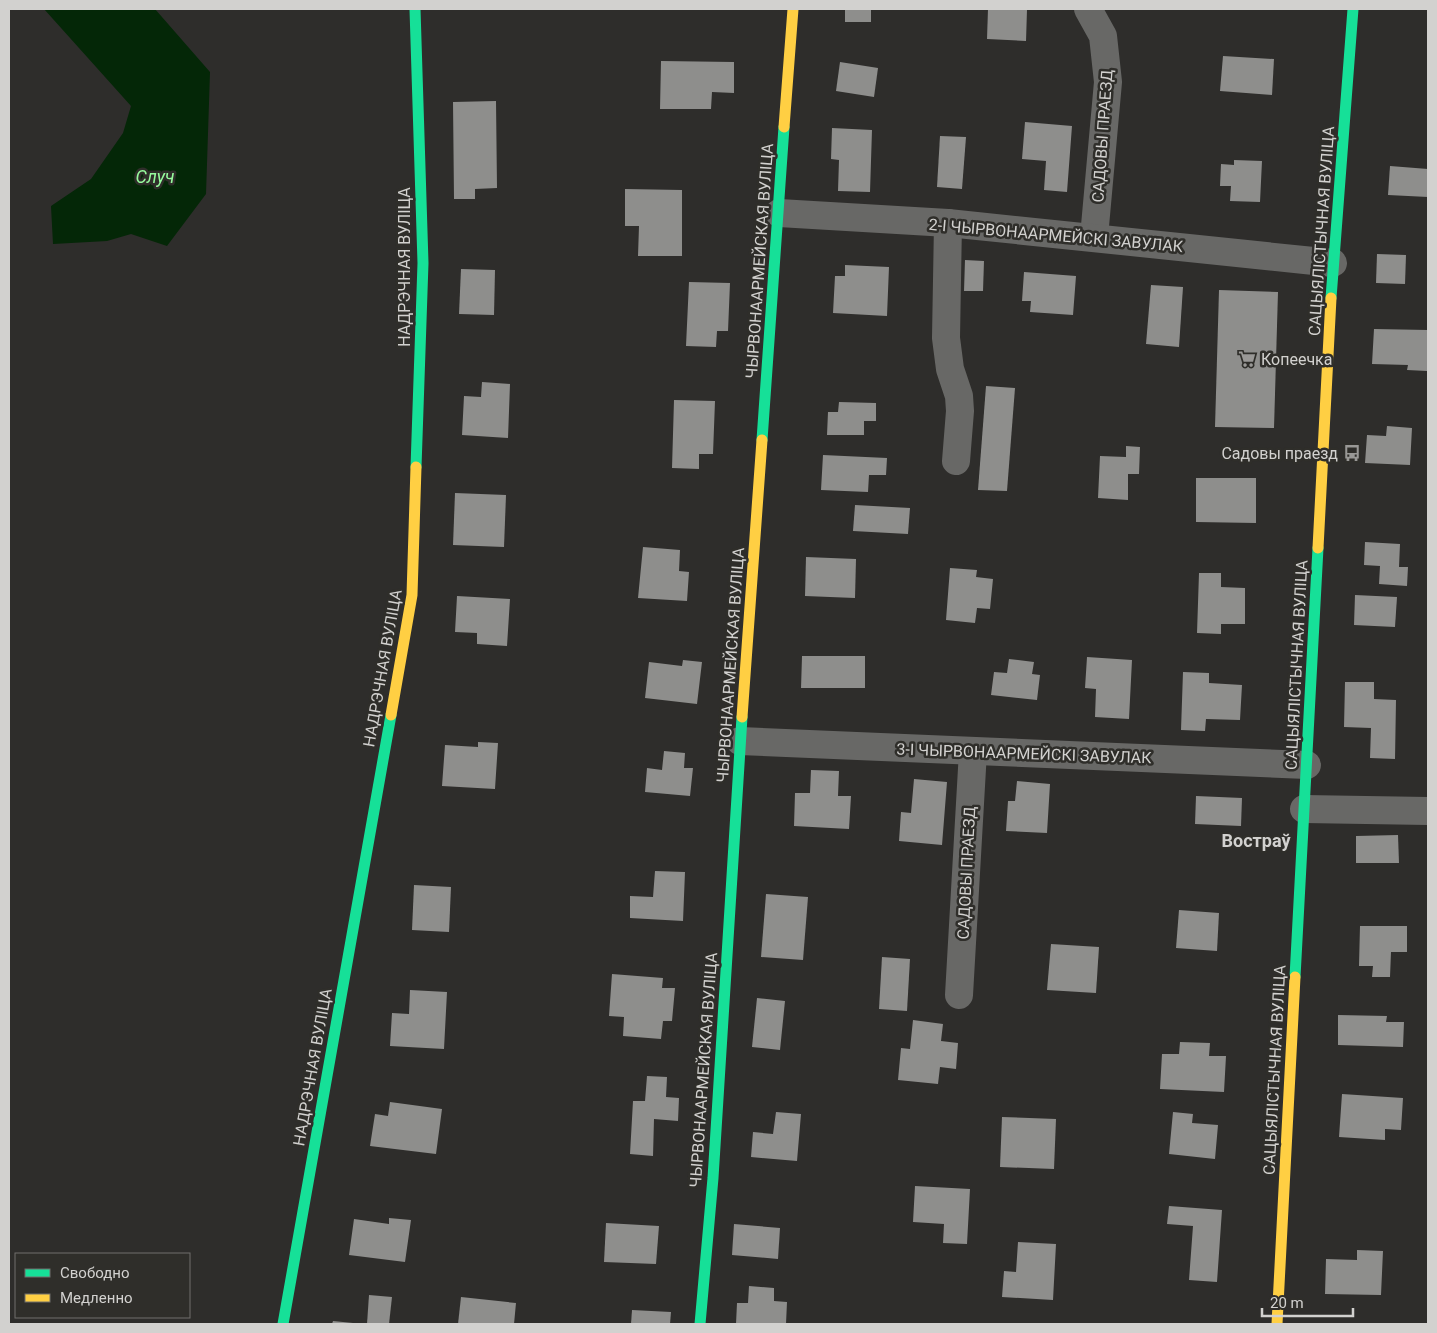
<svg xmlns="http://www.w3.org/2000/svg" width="1437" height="1333" font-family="Roboto,sans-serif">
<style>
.water{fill:#042707}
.building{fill:#8e8e8c}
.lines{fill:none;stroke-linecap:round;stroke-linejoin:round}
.street{stroke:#686866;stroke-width:28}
.fast{stroke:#16e098;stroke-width:11}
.slow{stroke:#ffcf43;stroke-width:11}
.labels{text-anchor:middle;stroke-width:5;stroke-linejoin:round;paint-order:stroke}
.street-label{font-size:16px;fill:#d2d1cf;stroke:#2f2e2a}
.poi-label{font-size:16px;fill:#d2d1cf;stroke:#2f2e2a;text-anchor:start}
.water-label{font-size:18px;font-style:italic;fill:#97fb9d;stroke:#2f2e2a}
.neighbourhood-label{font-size:18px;font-weight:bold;fill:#d2d1cf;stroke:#2f2e2a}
</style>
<rect width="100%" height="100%" fill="#2e2d2b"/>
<polygon class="water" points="44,9 155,9 210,72 206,194 167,246 131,234 107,241 53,244 51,206 91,179 123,133 131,106"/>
<g class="building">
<rect x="845" y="9" width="26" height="13"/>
<polygon points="988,9 1027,9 1026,41 987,39"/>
<polygon points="1223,56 1274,59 1272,95 1220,91"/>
<polygon points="661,61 734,62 734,93 712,92 711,109 660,109"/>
<polygon points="840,62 878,68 874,97 836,91"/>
<polygon points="496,101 497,188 475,189 475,199 454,199 453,102"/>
<polygon points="1025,122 1072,126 1067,192 1044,190 1046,161 1022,159"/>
<polygon points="832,128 872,130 870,192 838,191 839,160 831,159"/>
<polygon points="940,136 966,137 962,189 937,187"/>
<polygon points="1234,160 1262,161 1260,202 1230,201 1231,186 1220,186 1221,164 1234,165"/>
<polygon points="1390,166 1428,169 1428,197 1388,195"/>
<polygon points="625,189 682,190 682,256 638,256 639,226 625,226"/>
<polygon points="1377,254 1406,255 1405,284 1376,283"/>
<polygon points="965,260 984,261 983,291 964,291"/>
<polygon points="845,265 889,267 887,316 833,313 835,276 845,276"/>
<polygon points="461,269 495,270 494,315 459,314"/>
<polygon points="1024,272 1076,276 1073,315 1030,312 1031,301 1022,301"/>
<polygon points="689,282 730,283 728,331 717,331 716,347 686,346"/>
<polygon points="1151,285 1183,287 1179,347 1146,344"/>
<polygon points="1219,290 1278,292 1274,428 1215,427"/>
<polygon points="1374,329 1428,330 1427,371 1407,370 1408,365 1372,364"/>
<polygon points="482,382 510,384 508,438 462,435 464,396 481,397"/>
<polygon points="986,386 1015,388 1007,491 978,490"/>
<polygon points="674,400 715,401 713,454 699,454 699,469 672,468"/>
<polygon points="839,402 876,403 876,421 864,421 864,435 827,435 828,412 838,412"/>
<polygon points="1387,426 1412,428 1410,465 1365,463 1367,435 1386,436"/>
<polygon points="1126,446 1140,447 1139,474 1128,474 1128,500 1098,498 1100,456 1126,457"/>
<polygon points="823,455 887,458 886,475 869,475 868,492 821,490"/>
<polygon points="1196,478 1256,478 1256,523 1196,522"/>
<polygon points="455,493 506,495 504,547 453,545"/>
<polygon points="855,505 910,508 908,534 853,531"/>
<polygon points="1365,542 1400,544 1399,567 1408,567 1407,586 1379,584 1380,566 1364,565"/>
<polygon points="643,547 680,550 679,571 689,572 687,601 638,598"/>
<polygon points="806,557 856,559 855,598 805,596"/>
<polygon points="950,568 977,570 976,577 993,579 990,609 977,608 975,623 946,620"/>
<polygon points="1199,573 1221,573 1221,587 1245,588 1245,624 1221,624 1221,634 1197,633"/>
<polygon points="1355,595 1397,597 1395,627 1354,625"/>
<polygon points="457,596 510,599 507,646 477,644 477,633 455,632"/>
<polygon points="802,656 865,656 865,688 801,688"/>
<polygon points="1087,657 1132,660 1129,719 1095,717 1096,689 1085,688"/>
<polygon points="1009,659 1034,662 1032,674 1040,675 1037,700 991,695 994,672 1007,673"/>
<polygon points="683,660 702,662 697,704 645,698 649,662 682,666"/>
<polygon points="1183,672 1209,673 1209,683 1242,685 1240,720 1206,719 1205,731 1181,730"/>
<polygon points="1345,682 1374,682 1374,699 1396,700 1395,759 1370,758 1371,728 1344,727"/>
<polygon points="478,742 498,743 495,789 442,786 445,745 478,747"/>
<polygon points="664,751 685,753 684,768 693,768 690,796 645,792 647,768 662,770"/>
<polygon points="811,770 839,771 838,796 851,796 849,829 794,826 795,793 810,793"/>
<polygon points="914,779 947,782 942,845 899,841 901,812 911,813"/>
<polygon points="1017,781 1050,784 1047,833 1006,831 1008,801 1015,801"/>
<polygon points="1196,796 1242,798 1241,826 1195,824"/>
<polygon points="1398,835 1399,863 1356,863 1356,836"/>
<polygon points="655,871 685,872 683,921 630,918 630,896 653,897"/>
<polygon points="414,885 451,887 449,932 412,930"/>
<polygon points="766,894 808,897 803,960 761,957"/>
<polygon points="1179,910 1219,913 1217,951 1176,948"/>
<polygon points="1360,926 1407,926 1407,952 1391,952 1390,977 1372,977 1373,966 1359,966"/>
<polygon points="1051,944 1099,947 1096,993 1047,990"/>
<polygon points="882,957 910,959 907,1011 879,1009"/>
<polygon points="612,974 663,978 662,988 675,988 672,1021 663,1021 661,1039 623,1036 624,1017 609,1016"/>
<polygon points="410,990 447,992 444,1049 390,1046 392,1013 409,1014"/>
<polygon points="757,998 785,1001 780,1050 752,1047"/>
<polygon points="1338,1015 1387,1016 1386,1022 1404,1022 1403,1047 1338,1045"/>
<polygon points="913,1020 943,1024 941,1041 958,1043 956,1069 940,1067 938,1084 898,1080 901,1048 910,1049"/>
<polygon points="1180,1042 1210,1043 1209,1056 1226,1056 1224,1092 1160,1089 1162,1054 1179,1054"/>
<polygon points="647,1076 667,1077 666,1097 679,1098 678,1121 654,1119 653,1156 630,1154 633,1101 645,1101"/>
<polygon points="1342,1094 1403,1098 1401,1130 1385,1129 1385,1140 1339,1137"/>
<polygon points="390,1102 442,1109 436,1154 370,1146 375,1114 388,1116"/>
<polygon points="776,1112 801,1114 797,1161 751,1157 753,1132 773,1134"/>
<polygon points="1173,1112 1193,1114 1192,1123 1218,1125 1215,1159 1169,1154"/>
<polygon points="1002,1117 1056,1119 1054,1169 1000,1167"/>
<polygon points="915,1186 970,1189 967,1244 943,1243 944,1224 913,1222"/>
<polygon points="1169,1206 1222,1210 1217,1282 1189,1280 1193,1226 1167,1224"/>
<polygon points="389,1218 411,1220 405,1262 349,1255 354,1219 389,1224"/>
<polygon points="606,1223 659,1226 656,1264 604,1262"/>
<polygon points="734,1224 780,1228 778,1259 732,1255"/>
<polygon points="1018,1242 1056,1244 1053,1300 1002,1297 1004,1271 1016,1272"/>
<polygon points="1357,1250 1383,1251 1381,1295 1325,1294 1326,1259 1357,1260"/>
<polygon points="749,1286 774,1288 774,1301 787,1302 786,1324 736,1324 737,1303 748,1303"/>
<polygon points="369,1295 392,1297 389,1324 367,1324"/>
<polygon points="461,1297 516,1303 514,1324 458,1324"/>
<polygon points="632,1310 671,1312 670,1324 631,1324"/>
<polygon points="333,1321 353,1323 353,1324 332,1324"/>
</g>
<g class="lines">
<g class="street">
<polyline points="1088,9 1103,36 1108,82 1094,237"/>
<polyline points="779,213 948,223 1333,263"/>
<polyline points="948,223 946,338 950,369 959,396 960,411 956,461"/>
<polyline points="740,741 1307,765"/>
<polyline points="1304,809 1428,811"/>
<polyline points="959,995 973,751"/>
</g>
<g class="fast">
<polyline points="415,9 423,263 416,467"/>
<polyline points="1331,298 1353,9"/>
<polyline points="762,440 784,127"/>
<polyline points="1295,977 1318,548"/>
<polyline points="283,1324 391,715"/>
<polyline points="700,1324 713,1178 742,717"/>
</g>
<g class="slow">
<polyline points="784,127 793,9"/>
<polyline points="1318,548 1331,298"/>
<polyline points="391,715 412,595 416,467"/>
<polyline points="742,717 762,440"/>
<polyline points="1277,1324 1295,977"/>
</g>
</g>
<defs>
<g id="supermarket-bare" transform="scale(1.35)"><path d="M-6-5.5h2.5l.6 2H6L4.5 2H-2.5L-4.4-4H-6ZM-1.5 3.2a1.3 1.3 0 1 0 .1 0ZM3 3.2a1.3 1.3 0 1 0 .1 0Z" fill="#999896" stroke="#2f2e2a" stroke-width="2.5" paint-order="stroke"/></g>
<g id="bus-bare" transform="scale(1.35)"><path d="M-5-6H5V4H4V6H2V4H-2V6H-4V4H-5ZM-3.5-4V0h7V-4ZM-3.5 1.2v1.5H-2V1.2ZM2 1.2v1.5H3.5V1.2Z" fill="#999896" stroke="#2f2e2a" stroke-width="2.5" paint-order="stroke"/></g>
</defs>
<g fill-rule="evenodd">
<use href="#supermarket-bare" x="1247" y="359"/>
<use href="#bus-bare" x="1352" y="453"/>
</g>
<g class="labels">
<g class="street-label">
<text transform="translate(1102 136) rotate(-86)" y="6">САДОВЫ ПРАЕЗД</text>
<text transform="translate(1321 231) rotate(-86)" y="6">САЦЫЯЛІСТЫЧНАЯ ВУЛІЦА</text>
<text transform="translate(1056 235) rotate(5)" y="6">2-І ЧЫРВОНААРМЕЙСКІ ЗАВУЛАК</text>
<text transform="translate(759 261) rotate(-86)" y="6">ЧЫРВОНААРМЕЙСКАЯ ВУЛІЦА</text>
<text transform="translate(404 267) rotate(-90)" y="6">НАДРЭЧНАЯ ВУЛІЦА</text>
<text transform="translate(730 665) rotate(-86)" y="6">ЧЫРВОНААРМЕЙСКАЯ ВУЛІЦА</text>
<text transform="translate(1296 665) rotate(-87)" y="6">САЦЫЯЛІСТЫЧНАЯ ВУЛІЦА</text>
<text transform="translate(382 668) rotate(-80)" y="6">НАДРЭЧНАЯ ВУЛІЦА</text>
<text transform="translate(1024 753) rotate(2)" y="6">3-І ЧЫРВОНААРМЕЙСКІ ЗАВУЛАК</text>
<text transform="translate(966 873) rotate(-87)" y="6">САДОВЫ ПРАЕЗД</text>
<text transform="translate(312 1067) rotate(-80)" y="6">НАДРЭЧНАЯ ВУЛІЦА</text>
<text transform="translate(703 1070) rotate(-86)" y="6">ЧЫРВОНААРМЕЙСКАЯ ВУЛІЦА</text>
<text transform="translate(1274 1070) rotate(-87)" y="6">САЦЫЯЛІСТЫЧНАЯ ВУЛІЦА</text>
</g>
<g class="poi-label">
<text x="1261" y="365">Копеечка</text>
<text x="1338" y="459" text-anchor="end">Садовы праезд</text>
</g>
<g class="water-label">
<text x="155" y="183">Случ</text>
</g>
<g class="neighbourhood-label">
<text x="1256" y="847">Востраў</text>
</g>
</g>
<rect width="1437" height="1333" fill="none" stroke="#d2d1cf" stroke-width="20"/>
<rect x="15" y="1253" width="175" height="65" fill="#2f2e2a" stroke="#706f6c"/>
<rect x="25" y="1269" width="25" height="8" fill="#16e098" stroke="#706f6c"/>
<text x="60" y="1278" font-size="15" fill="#d2d1cf">Свободно</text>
<rect x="25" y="1294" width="25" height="8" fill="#ffcf43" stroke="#706f6c"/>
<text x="60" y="1303" font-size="15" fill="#d2d1cf">Медленно</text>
<path d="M1262 1308v8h91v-8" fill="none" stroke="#d2d1cf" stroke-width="2.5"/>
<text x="1270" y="1308" font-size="15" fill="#d2d1cf" stroke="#2f2e2a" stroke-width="4" paint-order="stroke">20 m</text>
</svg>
